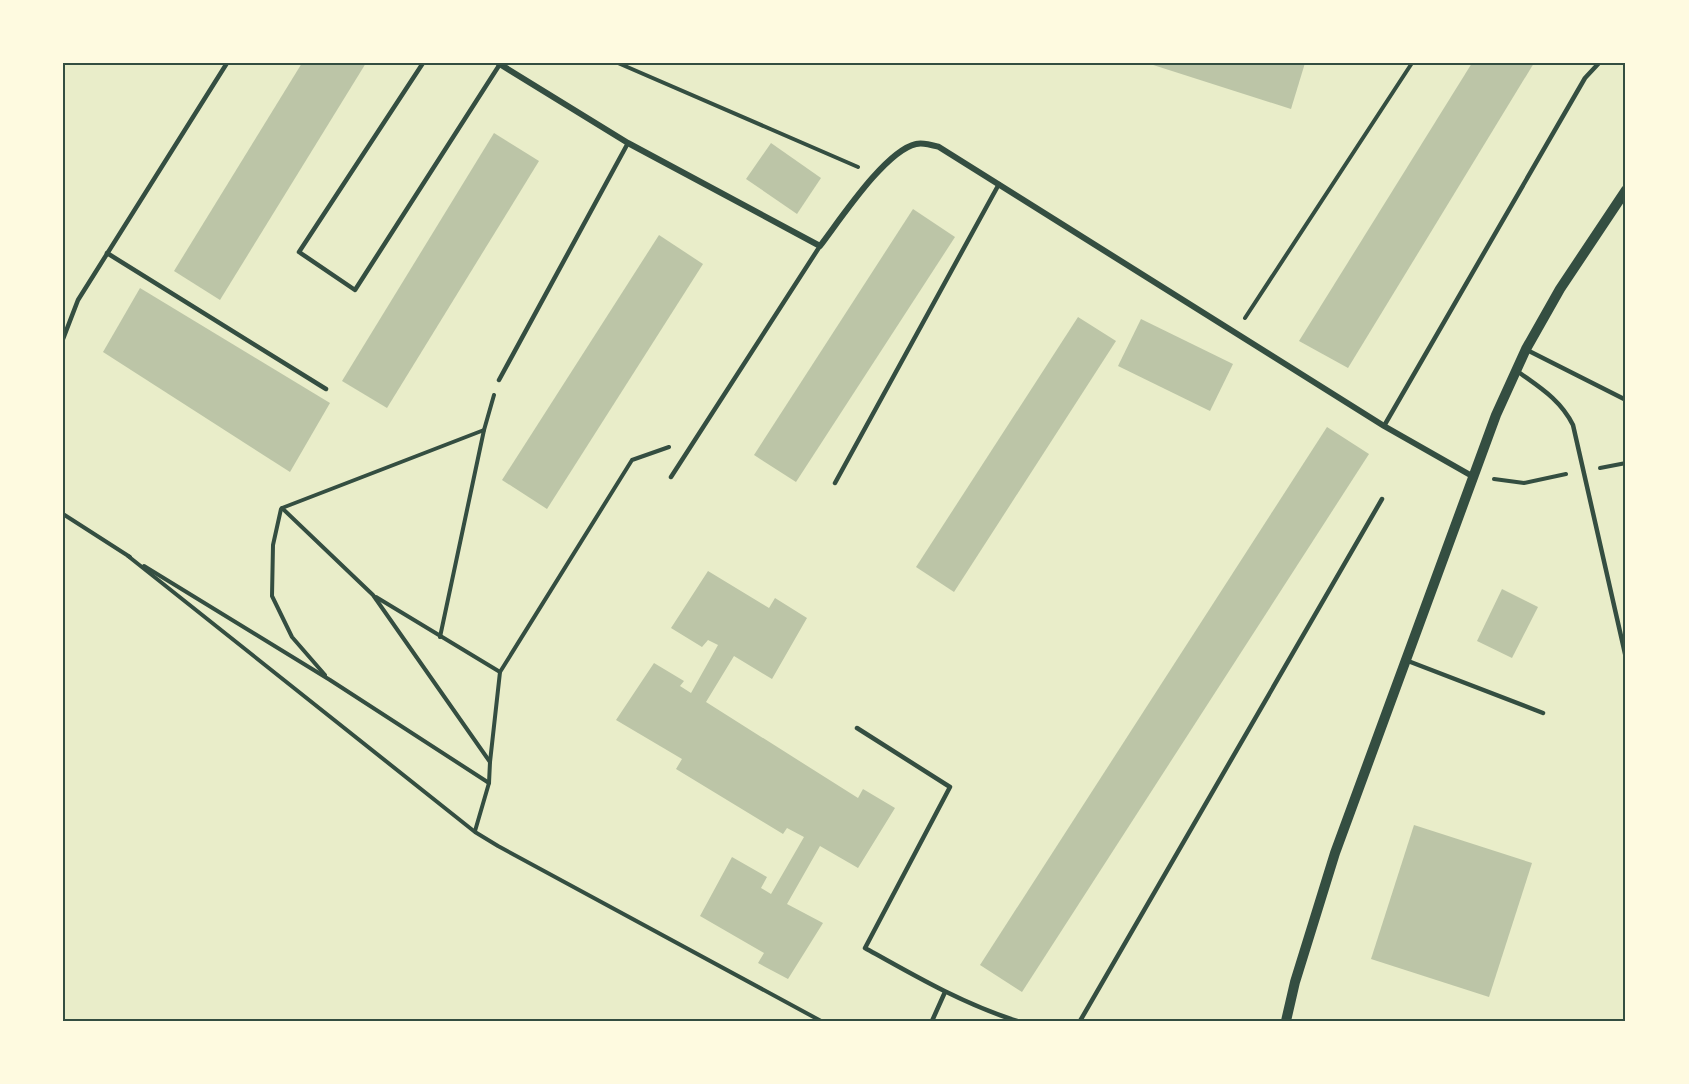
<svg xmlns="http://www.w3.org/2000/svg" width="1689" height="1084" font-family="'Fira Sans',sans-serif">
<style>
.building{fill:#bcc5a7}
.lines{fill:none;stroke-linecap:round;stroke-linejoin:round}
.path{stroke:#344e41;stroke-width:4}
.service{stroke:#344e41;stroke-width:4.5}
.minor{stroke:#344e41;stroke-width:6}
.tertiary{stroke:#344e41;stroke-width:10}
.neatline{fill:none;stroke:#344e41;stroke-width:2}
</style>
<rect width="100%" height="100%" fill="#e9edc9"/>
<g class="building">
<polygon points="302,63 366,63 220,300 174,271"/>
<polygon points="1147,63 1305,63 1291,109"/>
<polygon points="1472,63 1534,63 1348,368 1299,341"/>
<polygon points="494,133 539,161 387,408 342,381"/>
<polygon points="771,143 821,178 797,214 746,179"/>
<polygon points="913,209 955,237 796,482 754,455"/>
<polygon points="659,235 703,264 547,509 502,480"/>
<polygon points="140,288 330,403 290,472 103,352"/>
<polygon points="1078,317 1116,341 954,592 916,567"/>
<polygon points="1141,319 1233,364 1210,411 1118,366"/>
<polygon points="1327,427 1369,454 1022,992 980,965"/>
<polygon points="708,571 769,608 775,598 807,618 772,679 734,656 706,702 858,798 863,789 895,808 858,868 820,846 787,904 823,923 788,979 758,963 764,953 700,916 732,857 767,877 761,888 771,894 804,837 787,828 783,834 676,769 682,759 616,720 654,663 684,681 680,686 691,693 718,645 708,640 702,647 671,628"/>
<polygon points="1502,589 1538,607 1512,658 1477,641"/>
<polygon points="1414,825 1532,863 1489,997 1371,959"/>
</g>
<g class="lines">
<g class="path">
<polyline points="618,63 858,167"/>
<polyline points="1245,318 1412,63"/>
<polyline points="1600,468 1626,463"/>
<polyline points="1494,479 1524,483 1566,474"/>
<polyline points="282,508 373,595 490,762 489,783 475,831"/>
<polyline points="282,508 484,430"/>
<polyline points="281,509 273,545 272,596 292,637 325,675"/>
<polyline points="63,514 130,557"/>
<polyline points="128,556 475,832 498,846 821,1021"/>
<polyline points="144,566 330,680 489,783"/>
<polyline points="376,597 500,672"/>
<polyline points="440,637 484,430 494,395"/>
<polyline points="490,762 500,672 632,460 669,447"/>
</g>
<g class="service">
<polyline points="423,63 299,252 355,290 500,64"/>
<polyline points="107,253 326,389"/>
<polyline points="63,339 78,300 227,63"/>
<polyline points="1527,350 1626,400"/>
<path d="M1517 371C1539 387 1560 399 1573 425L1626 658"/>
<polyline points="499,380 628,143"/>
<polyline points="1384,426 1585,78 1599,63"/>
<polyline points="671,477 820,246"/>
<polyline points="835,483 999,184"/>
<polyline points="1408,661 1543,713"/>
<path d="M857 728 950 787 865 948C915 976 963 1004 1017 1021"/>
<polyline points="932,1021 945,992"/>
<polyline points="1080,1021 1382,499"/>
</g>
<path class="minor" d="M498 63 628 143 820 246C840 220 885 151 916 144 923 142 932 145 939 147L1384 426 1472 476"/>
<polyline class="tertiary" points="1286,1021 1295,982 1335,853 1496,415 1526,349 1560,289 1626,190"/>
</g>
<rect width="1689" height="1084" fill="none" stroke="#fefae0" stroke-width="129"/>
<rect x="64" y="64" width="1560" height="956" class="neatline"/>
</svg>
